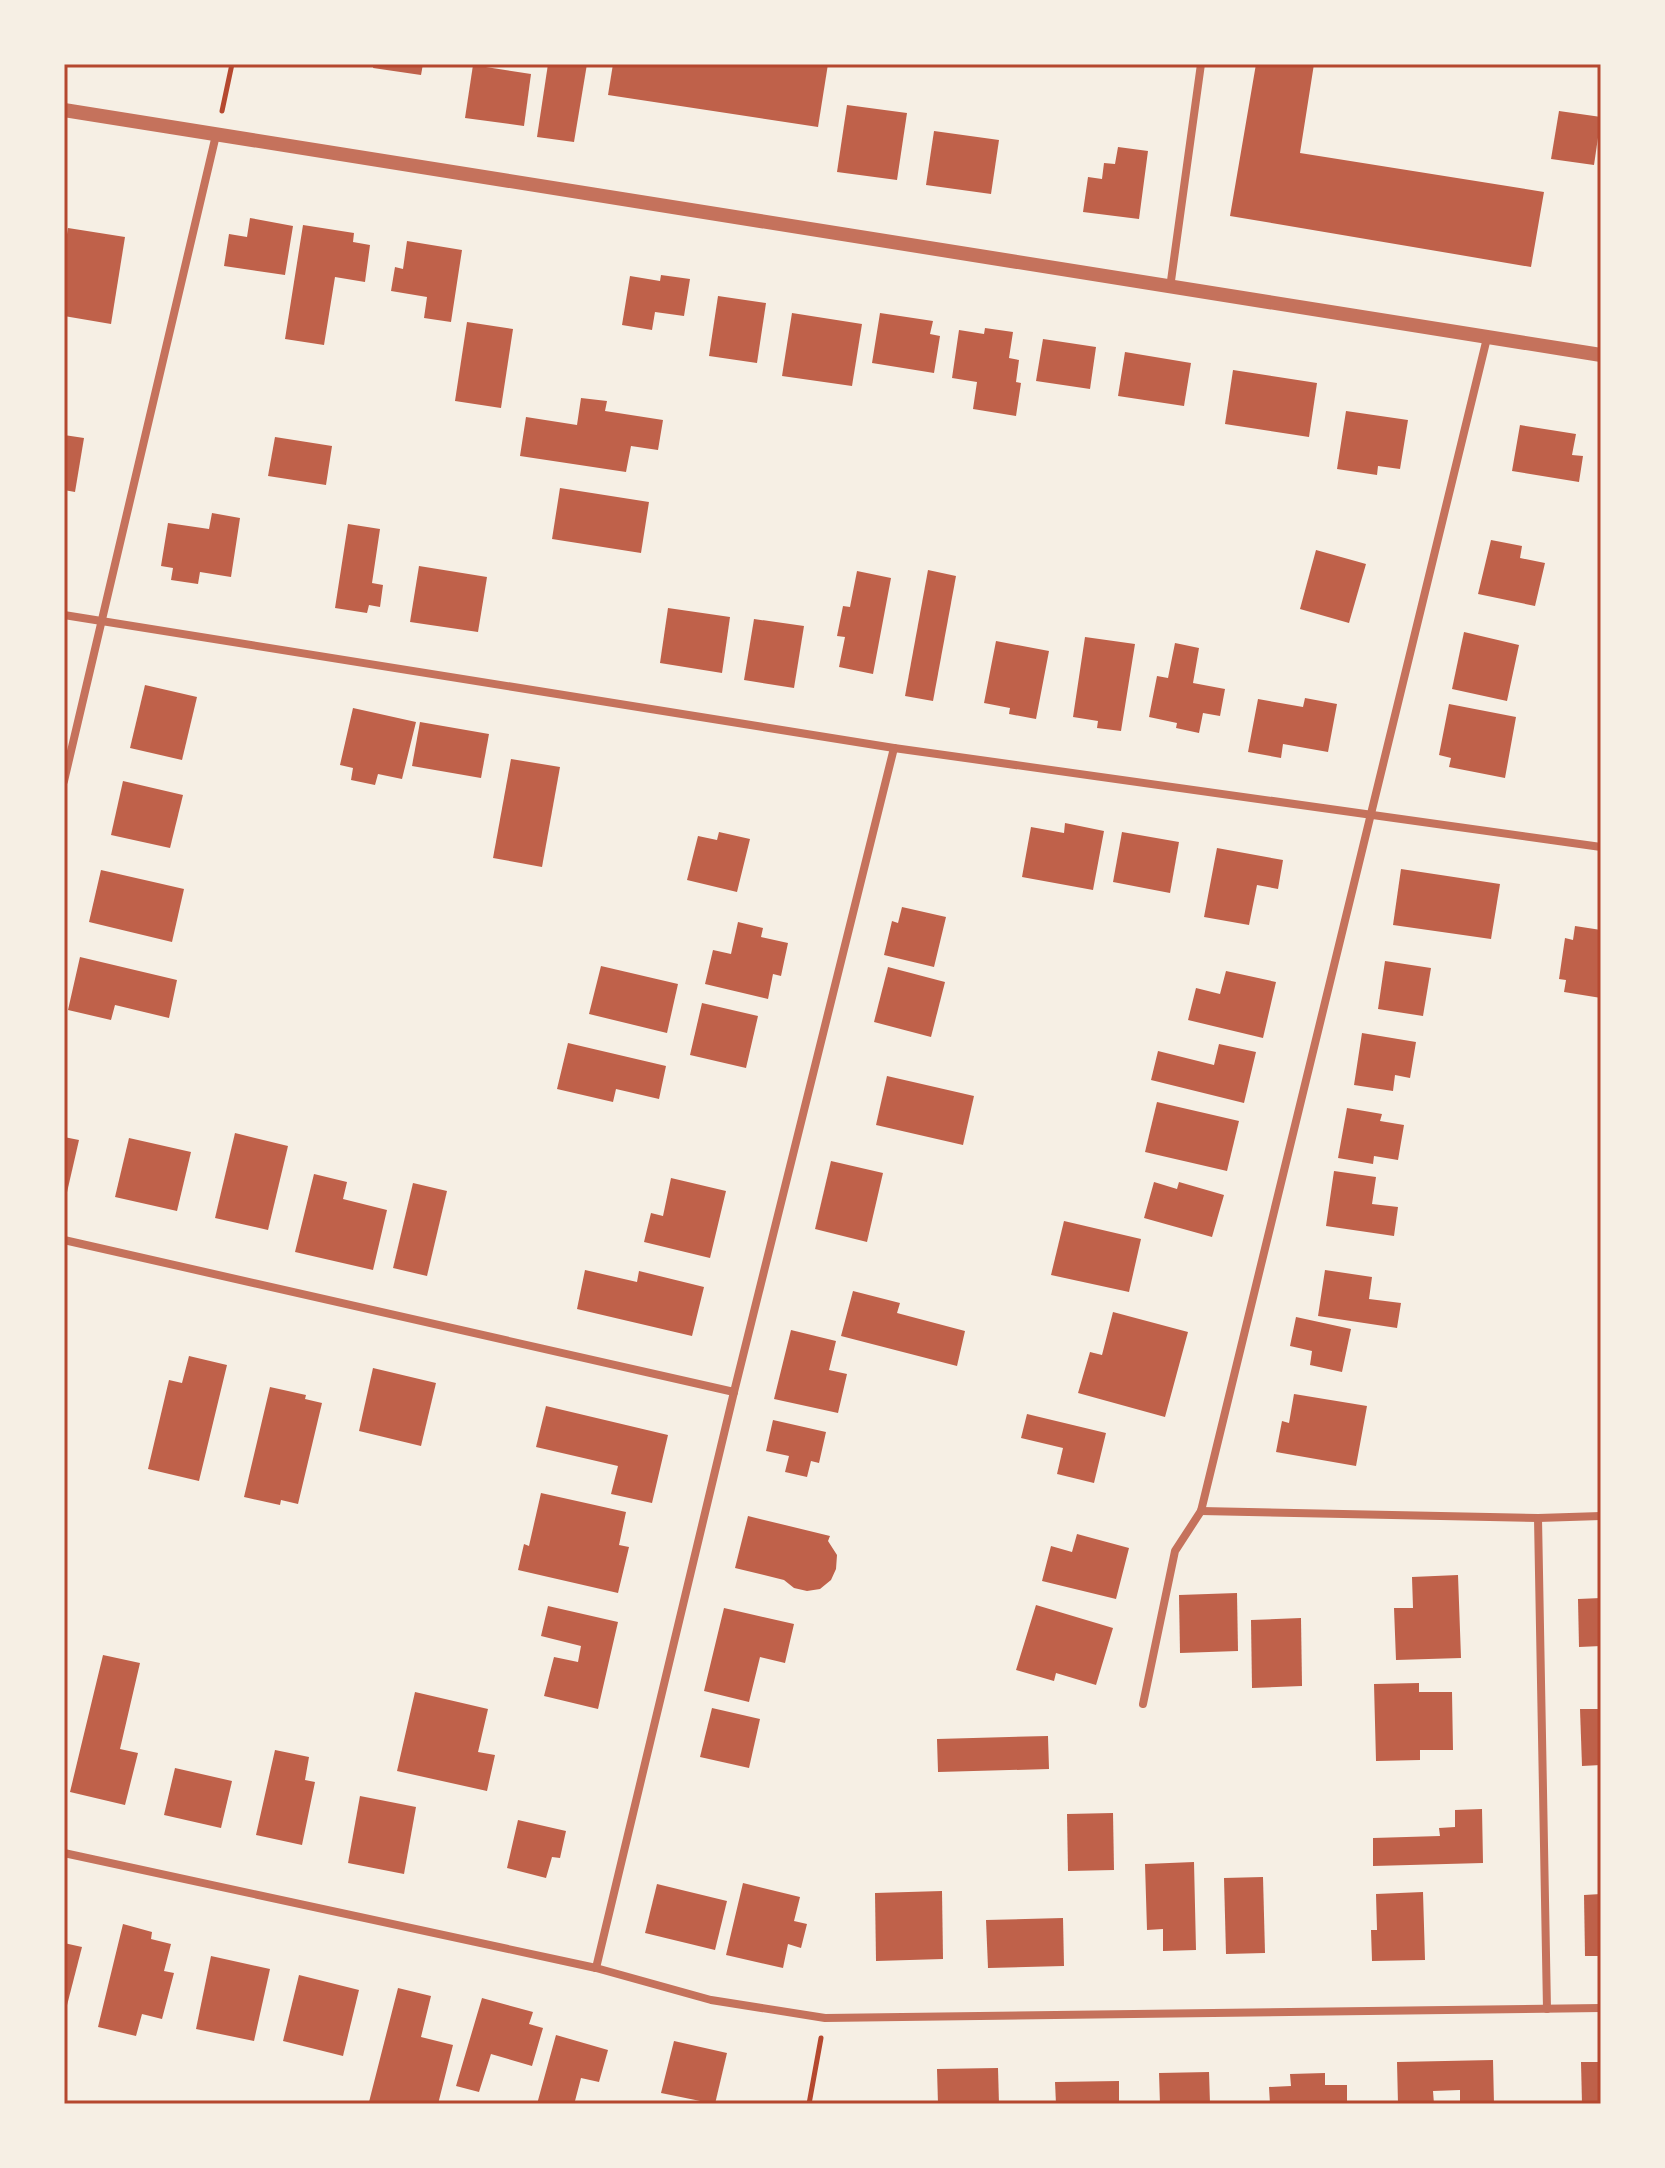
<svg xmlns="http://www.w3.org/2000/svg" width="1665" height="2168" font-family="'Fira Sans',sans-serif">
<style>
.building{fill:#bf614a}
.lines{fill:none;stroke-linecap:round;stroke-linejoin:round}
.path{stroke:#b5482f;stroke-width:5}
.minor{stroke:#c5725c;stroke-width:8}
.tertiary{stroke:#c5725c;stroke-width:14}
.neatline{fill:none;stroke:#b5482f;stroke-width:3}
</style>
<rect width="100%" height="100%" fill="#f6efe4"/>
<g class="building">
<polygon points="374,64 423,64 421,75 373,68"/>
<polygon points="548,64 587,64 574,142 537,137"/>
<polygon points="613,64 828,64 818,127 608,95"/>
<polygon points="1256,64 1314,64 1300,153 1544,192 1531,267 1230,216"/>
<polygon points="473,65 531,74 524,126 465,118"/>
<polygon points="847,105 907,113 897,180 837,172"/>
<polygon points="1559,111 1601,117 1594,165 1551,159"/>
<polygon points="934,131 999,140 991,194 926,185"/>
<polygon points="1118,147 1148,151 1139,219 1083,212 1088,177 1102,179 1104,163 1115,164"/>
<polygon points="250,218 293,226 285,275 224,266 229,234 247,237"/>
<polygon points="303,225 354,233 353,242 370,245 365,282 335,277 324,345 285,339"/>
<polygon points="68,228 125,237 111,324 64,316 64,253"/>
<polygon points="407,241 462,250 451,322 424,318 427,297 391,291 395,267 403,269"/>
<polygon points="661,275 690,279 684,316 655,312 652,330 622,325 630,276 660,281"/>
<polygon points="718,296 766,303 757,363 709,356"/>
<polygon points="792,313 862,324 852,386 782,376"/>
<polygon points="880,313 933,321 930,334 940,336 934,373 872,363"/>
<polygon points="467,322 513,329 501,408 455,401"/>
<polygon points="985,328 1013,332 1009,358 1019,360 1016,382 1021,383 1016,416 973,409 977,382 952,378 959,330 984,334"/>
<polygon points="1043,339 1096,347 1090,389 1036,381"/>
<polygon points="1125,352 1191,363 1184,406 1118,396"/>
<polygon points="1233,370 1317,383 1309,437 1225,424"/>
<polygon points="581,398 607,401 605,411 663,420 658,450 631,446 626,472 520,456 526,417 577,425"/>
<polygon points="1346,411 1408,420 1400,469 1378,466 1377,475 1337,469"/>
<polygon points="1520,425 1576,434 1572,455 1583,456 1579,482 1512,471"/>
<polygon points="64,435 84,438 75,492 64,490"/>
<polygon points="275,437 332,446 326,485 268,476"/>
<polygon points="560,488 649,502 641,553 552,539"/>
<polygon points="212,513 240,518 231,577 200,572 198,584 171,580 173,568 161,566 168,523 209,529"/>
<polygon points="348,524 380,529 372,583 383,585 380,607 369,605 367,613 335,608"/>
<polygon points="1491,540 1522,546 1520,558 1545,563 1535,606 1478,594"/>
<polygon points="1316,550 1366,564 1349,623 1300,609"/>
<polygon points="419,566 487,577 478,632 410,622"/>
<polygon points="928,570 956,576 933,701 905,696"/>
<polygon points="857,571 891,578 873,674 839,667 845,637 837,636 843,606 850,607"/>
<polygon points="668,608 730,617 722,673 660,663"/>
<polygon points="754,619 804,626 794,688 744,680"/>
<polygon points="1464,632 1519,645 1507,701 1452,689"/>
<polygon points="1085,637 1135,644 1121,731 1097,728 1098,721 1073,717"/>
<polygon points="996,641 1049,651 1036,719 1009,714 1010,708 984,703"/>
<polygon points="1175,643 1199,648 1193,683 1225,689 1220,716 1203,713 1199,733 1176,728 1177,723 1149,717 1157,676 1168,678"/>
<polygon points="145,685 197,697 182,760 130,748"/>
<polygon points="1305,698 1337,704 1328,752 1283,744 1281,758 1248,752 1258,699 1303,707"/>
<polygon points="1449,704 1516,717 1505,778 1449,767 1451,758 1439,755"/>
<polygon points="353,708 416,722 402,779 378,774 375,785 351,780 353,768 340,765"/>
<polygon points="420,722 489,734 481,778 412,766"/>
<polygon points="511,759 560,767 542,867 493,858"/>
<polygon points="123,781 183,795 170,848 111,835"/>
<polygon points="1065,823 1104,831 1093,890 1022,877 1031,827 1064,833"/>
<polygon points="719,832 750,839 737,892 687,880 698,836 717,840"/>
<polygon points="1122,832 1179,842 1170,893 1113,882"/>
<polygon points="1217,848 1283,860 1278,889 1257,885 1249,925 1204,917"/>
<polygon points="1401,869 1500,884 1491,939 1393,925"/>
<polygon points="101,870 184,889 172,942 89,922"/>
<polygon points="902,907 946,917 934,967 884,955 892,921 898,923"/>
<polygon points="738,922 763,928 761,937 788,943 781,976 773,974 768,999 705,984 713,950 731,954"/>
<polygon points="1575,926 1601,930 1601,998 1564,992 1566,980 1559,979 1565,938 1573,940"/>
<polygon points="80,957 177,980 169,1018 115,1005 111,1020 68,1010"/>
<polygon points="1385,961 1431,968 1423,1016 1378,1009"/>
<polygon points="601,966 678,984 667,1033 589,1014"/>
<polygon points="888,967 945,982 931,1037 874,1022"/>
<polygon points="1226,971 1276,982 1263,1038 1188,1020 1196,988 1220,994"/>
<polygon points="702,1003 758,1016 746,1068 690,1055"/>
<polygon points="1362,1033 1416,1042 1410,1078 1395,1075 1393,1091 1354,1085"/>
<polygon points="568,1043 666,1066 659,1099 616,1089 613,1102 557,1089"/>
<polygon points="1219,1044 1256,1052 1244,1103 1151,1080 1158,1051 1214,1065"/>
<polygon points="887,1076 974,1096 963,1145 876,1125"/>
<polygon points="1157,1102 1239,1121 1227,1171 1145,1152"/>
<polygon points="1347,1108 1382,1114 1380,1121 1404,1125 1398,1160 1374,1156 1373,1164 1338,1158"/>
<polygon points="235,1133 288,1146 268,1230 215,1218"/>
<polygon points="64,1137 79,1140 65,1201 64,1201"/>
<polygon points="129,1138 191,1152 177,1211 115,1197"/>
<polygon points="831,1161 883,1173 867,1242 815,1229"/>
<polygon points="1334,1171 1376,1177 1372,1204 1398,1207 1394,1236 1326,1226"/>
<polygon points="314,1174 347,1182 343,1199 387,1210 373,1270 295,1252"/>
<polygon points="671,1178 726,1191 710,1258 644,1242 651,1213 663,1216"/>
<polygon points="1154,1182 1177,1189 1179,1182 1224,1195 1212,1237 1144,1218"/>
<polygon points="413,1183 447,1191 427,1276 393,1268"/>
<polygon points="1064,1221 1141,1239 1129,1292 1051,1275"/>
<polygon points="585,1270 637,1282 639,1271 704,1287 692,1336 577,1309"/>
<polygon points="1325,1270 1372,1277 1369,1299 1401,1303 1397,1328 1318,1316"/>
<polygon points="853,1291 900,1303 897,1313 965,1331 957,1366 841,1336"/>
<polygon points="1113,1312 1188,1332 1165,1417 1078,1393 1090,1352 1102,1355"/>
<polygon points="1296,1317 1351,1329 1342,1372 1310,1365 1312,1351 1290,1346"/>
<polygon points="791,1330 836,1341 829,1370 847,1374 838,1413 774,1399"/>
<polygon points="189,1356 227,1365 199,1481 148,1469 169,1380 182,1383"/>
<polygon points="373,1368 436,1383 421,1446 359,1431"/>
<polygon points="270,1387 306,1395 305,1399 322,1403 298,1504 281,1500 280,1505 244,1497"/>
<polygon points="1294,1394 1367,1406 1356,1466 1276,1452 1282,1421 1289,1423"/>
<polygon points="546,1406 668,1435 652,1503 611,1494 618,1466 536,1447"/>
<polygon points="1027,1414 1106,1433 1094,1483 1057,1474 1063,1448 1021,1438"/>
<polygon points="773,1420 826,1432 819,1463 811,1461 807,1477 785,1472 789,1456 766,1451"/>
<polygon points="541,1493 626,1512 619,1545 629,1547 618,1593 518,1570 524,1544 529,1546"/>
<polygon points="748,1516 830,1536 828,1541 837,1555 836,1569 831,1580 820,1589 807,1591 794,1588 784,1580 735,1568"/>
<polygon points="1077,1534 1129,1548 1116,1599 1042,1581 1051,1546 1072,1552"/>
<polygon points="1458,1575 1461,1658 1396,1660 1394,1608 1413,1608 1412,1577"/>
<polygon points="1237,1593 1238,1651 1180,1653 1179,1595"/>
<polygon points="1601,1598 1601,1646 1579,1647 1578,1599"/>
<polygon points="1036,1605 1113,1628 1096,1685 1056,1673 1054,1681 1016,1670"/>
<polygon points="548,1606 618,1622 598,1709 544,1696 554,1657 578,1662 581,1646 541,1636"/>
<polygon points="724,1608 794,1624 785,1663 760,1657 749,1702 704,1691"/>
<polygon points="1301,1618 1302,1686 1252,1688 1251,1620"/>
<polygon points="103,1655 140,1663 120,1749 138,1753 125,1805 70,1792"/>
<polygon points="1419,1683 1419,1692 1452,1692 1453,1750 1420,1750 1420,1760 1376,1761 1374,1684"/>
<polygon points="415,1692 488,1709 478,1752 495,1755 487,1791 397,1771"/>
<polygon points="712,1708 760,1719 749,1768 700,1757"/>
<polygon points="1580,1709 1601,1709 1601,1765 1582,1766"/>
<polygon points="1048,1736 1049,1769 938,1772 937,1739"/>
<polygon points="275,1750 309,1757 305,1780 315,1782 302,1845 256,1835"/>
<polygon points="175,1768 232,1781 221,1828 164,1815"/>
<polygon points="360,1796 416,1807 404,1874 348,1863"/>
<polygon points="1482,1809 1483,1863 1373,1866 1373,1838 1440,1836 1439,1828 1455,1827 1455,1810"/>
<polygon points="1113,1813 1114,1870 1068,1871 1067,1814"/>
<polygon points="518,1820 566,1831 560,1858 552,1857 546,1878 507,1868"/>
<polygon points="1194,1862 1196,1950 1163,1951 1163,1929 1147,1930 1145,1864"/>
<polygon points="1263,1877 1265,1953 1226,1954 1224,1878"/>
<polygon points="743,1883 800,1897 794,1921 807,1924 801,1948 788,1944 783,1968 726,1955"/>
<polygon points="657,1884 727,1901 715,1950 645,1933"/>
<polygon points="942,1891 943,1959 876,1961 875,1893"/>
<polygon points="1423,1892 1425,1960 1372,1961 1371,1930 1377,1930 1376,1894"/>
<polygon points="1601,1894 1601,1956 1585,1956 1584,1895"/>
<polygon points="1063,1918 1064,1966 988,1968 986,1920"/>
<polygon points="123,1924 152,1932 151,1939 171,1944 164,1971 174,1973 162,2019 142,2014 136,2036 98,2027"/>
<polygon points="64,1943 82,1947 65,2013 64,2013"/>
<polygon points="211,1956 270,1969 254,2041 196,2029"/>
<polygon points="299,1975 359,1990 343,2056 283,2041"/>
<polygon points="398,1988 431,1996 421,2037 453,2045 438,2104 369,2102"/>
<polygon points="482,1998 533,2012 529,2024 543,2028 532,2066 491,2054 479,2092 456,2086"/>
<polygon points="556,2035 608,2050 599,2082 581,2078 575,2101 582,2104 537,2104"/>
<polygon points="674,2041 727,2053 715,2104 661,2093"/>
<polygon points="1493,2060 1494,2104 1460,2104 1460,2090 1433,2091 1434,2104 1398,2104 1397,2062"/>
<polygon points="1581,2062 1601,2062 1601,2104 1582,2104"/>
<polygon points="998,2068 999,2104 938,2104 937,2069"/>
<polygon points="1209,2072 1210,2104 1160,2104 1159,2073"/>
<polygon points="1325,2073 1325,2085 1347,2085 1347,2104 1270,2104 1269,2087 1291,2086 1290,2074"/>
<polygon points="1119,2081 1119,2104 1056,2104 1055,2082"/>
</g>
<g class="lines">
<g class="path">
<polyline points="222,111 232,64"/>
<polyline points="809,2104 821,2038"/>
</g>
<g class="minor">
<polyline points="1170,288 1201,64"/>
<polyline points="64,615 894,748 1601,847"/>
<polyline points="64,781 216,135"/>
<polyline points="64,1240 734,1392"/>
<polyline points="1201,1511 1538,1518 1601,1516"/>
<polyline points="1538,1518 1547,2009"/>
<polyline points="1143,1704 1175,1551 1201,1511 1487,338"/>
<polyline points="64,1853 596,1968 711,2000 825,2018 1601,2008"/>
<polyline points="596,1968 734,1392 894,748"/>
</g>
<polyline class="tertiary" points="64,110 1601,355"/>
</g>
<rect width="1665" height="2168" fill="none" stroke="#f6efe4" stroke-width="132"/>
<rect x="66" y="66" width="1533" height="2036" class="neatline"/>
</svg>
